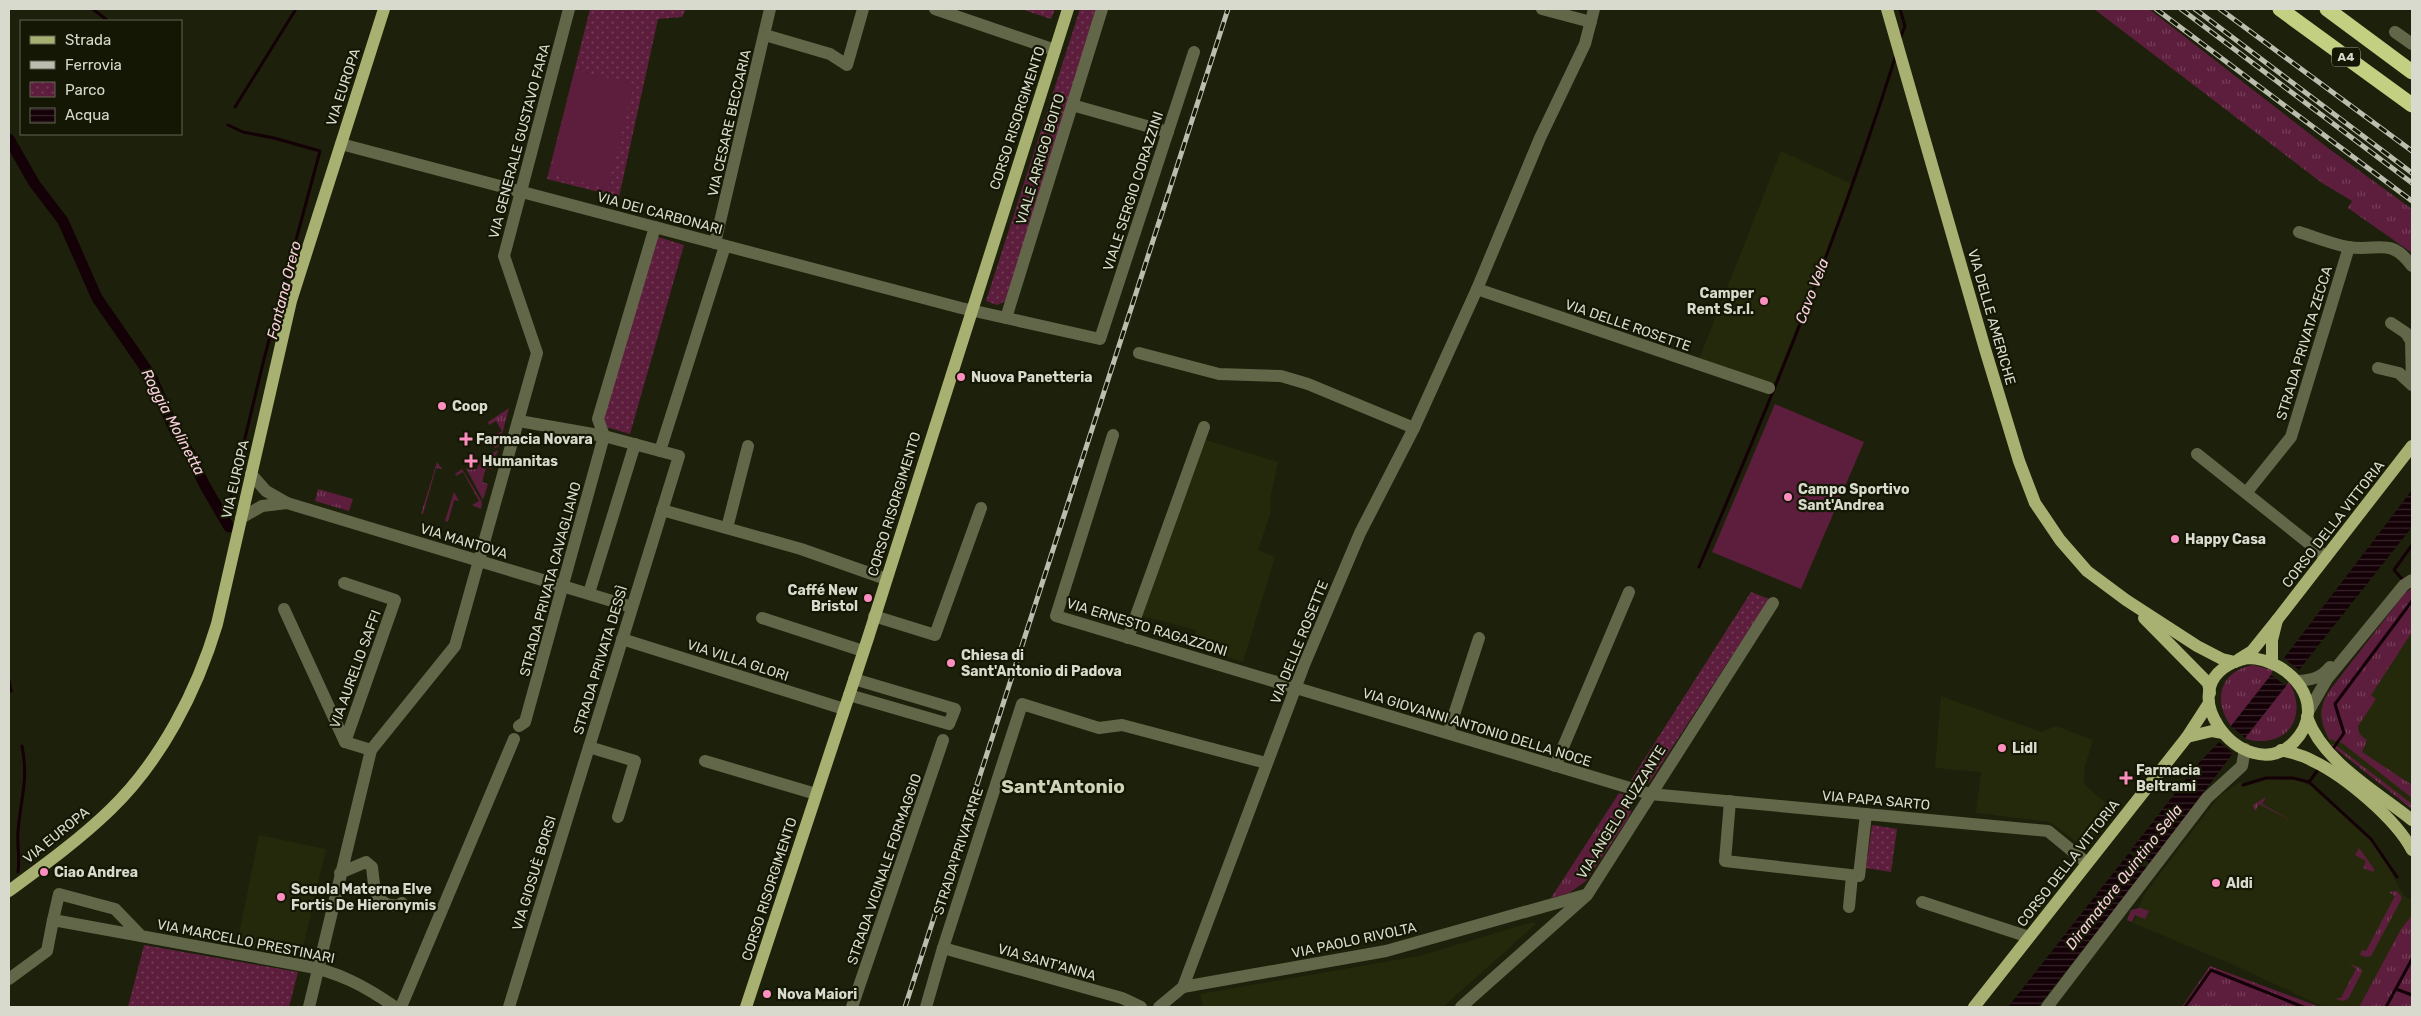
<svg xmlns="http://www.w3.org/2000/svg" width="2421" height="1016" font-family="Rubik,sans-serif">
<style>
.built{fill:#25290c}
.grass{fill:url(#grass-tufts)}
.park{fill:url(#park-dots)}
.pitch{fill:#5d1e3d}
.water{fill:url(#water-rules)}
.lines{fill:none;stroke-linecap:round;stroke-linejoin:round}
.stream{stroke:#140007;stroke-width:3}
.canal{stroke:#140007;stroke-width:11}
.minor{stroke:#626749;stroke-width:12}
.major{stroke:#a8b171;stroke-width:12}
.highway{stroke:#c3cf81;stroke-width:15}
.rail-casing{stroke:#bbbdaf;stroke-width:5}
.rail{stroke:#141703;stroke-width:3;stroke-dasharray:9;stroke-linecap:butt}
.poi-dot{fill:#fd8ebf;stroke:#141703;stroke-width:2}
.labels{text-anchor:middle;stroke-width:4.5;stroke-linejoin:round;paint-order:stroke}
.shield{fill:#141703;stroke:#9da090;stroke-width:1}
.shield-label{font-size:12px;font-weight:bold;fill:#d8dacd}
.street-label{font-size:14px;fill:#d8dacd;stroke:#141703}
.poi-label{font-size:14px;font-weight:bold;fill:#d8dacd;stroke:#141703;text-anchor:start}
.water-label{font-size:15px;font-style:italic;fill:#facfe0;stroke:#141703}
.district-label{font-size:19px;font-weight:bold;fill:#cfd4b9;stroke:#141703}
</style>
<defs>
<pattern id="grass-tufts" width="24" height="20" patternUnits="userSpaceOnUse" patternTransform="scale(1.25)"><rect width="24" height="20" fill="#5d1e3d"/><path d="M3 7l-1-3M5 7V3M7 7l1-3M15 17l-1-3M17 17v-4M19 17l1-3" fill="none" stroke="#743e58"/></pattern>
<pattern id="park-dots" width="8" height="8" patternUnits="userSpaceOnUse" patternTransform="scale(1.25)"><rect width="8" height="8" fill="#5d1e3d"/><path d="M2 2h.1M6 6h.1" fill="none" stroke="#743e58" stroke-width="1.8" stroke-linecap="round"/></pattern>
<pattern id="water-rules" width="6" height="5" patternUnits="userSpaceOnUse" patternTransform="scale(1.25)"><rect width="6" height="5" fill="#140007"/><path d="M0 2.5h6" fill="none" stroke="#35252a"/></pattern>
</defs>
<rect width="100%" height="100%" fill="#1d200a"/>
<g class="built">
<polygon points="1781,151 1854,185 1773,386 1698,362"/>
<polygon points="1203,439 1278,462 1270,500 1271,511 1258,550 1275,557 1243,662 1190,646 1196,630 1139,615"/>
<polygon points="2412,588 2412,809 2331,745 2322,726 2320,713 2323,701 2330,690"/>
<polygon points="1941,696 2041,732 2056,726 2093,740 2085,766 2084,784 2114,810 2085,848 2050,822 1976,813 1981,772 1935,768"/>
<polygon points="2267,779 2297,780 2311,786 2371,841 2385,861 2404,896 2412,900 2412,915 2401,929 2359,1007 2324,1007 2229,963 2133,923 2144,895 2219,796 2240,782 2244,786"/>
<polygon points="259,835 326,849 301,956 237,945"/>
<polygon points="1533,922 1536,924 1443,1007 1203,1007 1200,994 1419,956"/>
</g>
<g class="grass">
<polygon points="2094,9 2149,9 2328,148 2412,209 2412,253 2348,208 2352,201 2322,183"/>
<polygon points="509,408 499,446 495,448 489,438 502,431 496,421 489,425 488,422"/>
<polygon points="498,450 492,469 486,468 482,482 488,484 483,500 466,468 477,469 480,460"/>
<polygon points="437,462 442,469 436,468 423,514 421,514"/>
<polygon points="462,469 482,502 481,509 472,505 479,501 463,472 456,476 455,474"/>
<polygon points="318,489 353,499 349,511 315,501"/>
<polygon points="454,492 459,501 454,500 448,522 445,521"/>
<path d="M2412 588V632L2371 695 2376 699 2358 726C2358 733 2361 737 2367 740L2362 752 2412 785V798L2342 743 2329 739C2320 720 2318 709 2330 690L2405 593Z"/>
<path d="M2253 665 2273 670 2271 675 2231 726C2212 700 2220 671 2253 665Z"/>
<path d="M2289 682C2304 707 2297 738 2264 741 2257 741 2251 741 2245 738Z"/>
<polygon points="2334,744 2412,804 2412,809 2331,745"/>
<polygon points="1619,793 1626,795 1632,802 1631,812 1627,820 1586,881 1569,893 1551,898"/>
<polygon points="2266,797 2262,804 2292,821 2259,804 2255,811 2253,805"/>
<polygon points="2359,848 2374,869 2373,872 2363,868 2366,861 2355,855"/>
<polygon points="2397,891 2402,898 2371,956 2366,957 2360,955 2362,950 2366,951 2395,896 2389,892"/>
<polygon points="2140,908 2149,911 2145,919 2135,915 2132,922 2127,920 2131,910"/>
<polygon points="2412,915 2412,1007 2359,1007 2401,929"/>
<polygon points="2350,964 2360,968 2362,972 2348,999 2342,1001 2335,998 2341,998 2356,969"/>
<polygon points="2210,966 2320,1007 2182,1007"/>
</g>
<g class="park">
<polygon points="590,9 686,9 682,17 658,19 619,197 547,179"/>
<polygon points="1021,9 1055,9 1051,19"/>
<polygon points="1080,9 1096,9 1006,301 997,305 986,301"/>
<polygon points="655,236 684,245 630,434 603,426 602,418"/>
<polygon points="1751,592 1769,599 1649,783 1631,780"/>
<polygon points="1872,825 1897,829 1891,872 1866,868"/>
<polygon points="144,945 298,972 289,1007 128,1007"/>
</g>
<g class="pitch">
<polygon points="575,70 634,84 608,189 550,174"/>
<polygon points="1775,404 1864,442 1801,589 1712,552"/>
</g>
<g class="water">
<polygon points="2412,490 2412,527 2299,670 2284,658"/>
<polygon points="2271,675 2286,686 2245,738 2231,726"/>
<polygon points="2219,742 2233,753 2150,864 2131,850 2197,765"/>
<polygon points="2129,853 2147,868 2038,1007 2008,1007"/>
</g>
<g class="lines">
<g class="stream">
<polyline points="93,9 108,21"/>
<polyline points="1900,9 1905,26 1900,39"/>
<polyline points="235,107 296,9"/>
<polyline points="225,521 264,359 320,151 274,138 243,132 228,125"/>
<path d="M1699 567C1772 399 1841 229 1896 55"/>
<polyline points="2403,580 2394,570 2412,545"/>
<polyline points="9,680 11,691"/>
<polyline points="2332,750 2344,733 2335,704 2412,601"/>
<polyline points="2309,782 2320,767"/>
<polyline points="2243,785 2266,778 2293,778 2309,782 2371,839 2397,877"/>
<path d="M18 872C20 858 17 846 18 832 20 800 29 782 22 746"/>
<polyline points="2396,989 2412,995"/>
<polyline points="2185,1007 2211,970 2303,1007"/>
<polyline points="2386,1007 2412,959"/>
</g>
<polyline class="canal" points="9,139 34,183 63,221 97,298 151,376 174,429 190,454 204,484 229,527"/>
<g class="minor">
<polyline points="935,9 1055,50"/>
<polyline points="1542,9 1591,22"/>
<polyline points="2395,32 2412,44"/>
<polyline points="765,35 830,54 847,65 863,9"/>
<polyline points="1072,105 1168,132"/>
<polyline points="341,144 961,308 1100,339 1194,52"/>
<path d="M2299 232C2315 237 2332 244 2348 247 2378 252 2390 236 2412 266"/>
<polyline points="715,243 770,9"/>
<polyline points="1477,289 1769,388"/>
<polyline points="1006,318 1102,9"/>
<polyline points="2391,323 2406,333 2411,341 2412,384"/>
<polyline points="1139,353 1219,374 1281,376 1308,384 1414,428"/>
<polyline points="2378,368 2399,373 2412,385"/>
<polyline points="519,421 604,436 679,456 589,747 635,761 618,817"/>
<polyline points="1113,435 1056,616 1650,794 2048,831 2087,863"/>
<polyline points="604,436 598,419 655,227"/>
<polyline points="660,451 725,246"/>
<polyline points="2197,454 2326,557"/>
<polyline points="251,474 266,491 287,503 632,607"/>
<polyline points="2246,493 2291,437 2349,247"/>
<polyline points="662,510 801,549 886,579"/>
<polyline points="241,518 262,506 287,503"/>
<polyline points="727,528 748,446"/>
<polyline points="344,583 395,600 345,742"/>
<polyline points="589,593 635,444"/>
<polyline points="284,609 345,742 371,750"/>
<polyline points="874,616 935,635 981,508"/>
<polyline points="762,618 863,651"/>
<polyline points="1128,638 1204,427"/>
<polyline points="622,639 844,709"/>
<path d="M2297 681C2312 680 2321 678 2330 667"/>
<polyline points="849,695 949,724 955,709 854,679"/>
<polyline points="2308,712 2327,679 2404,585 2412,580"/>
<polyline points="519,726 525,722 604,436"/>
<polyline points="1448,733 1479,638"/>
<polyline points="705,761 816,794"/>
<polyline points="1555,766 1629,592"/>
<polyline points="1730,801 1725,861 1859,876 1866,814"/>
<path d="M340 873 366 862 372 867C374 882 373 901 390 905 395 906 398 906 402 903"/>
<polyline points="1922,902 2029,937"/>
<polyline points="1849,907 1852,876"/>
<path d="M141 936 115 909 59 894 53 920 300 965C337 971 365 986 395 1007"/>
<polyline points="943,948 1122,998 1141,1007"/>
<polyline points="9,979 47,951 53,920"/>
<polyline points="1183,987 1386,951 1585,895"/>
<polyline points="309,1007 371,750 455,646 537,353 504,256 569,9"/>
<polyline points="401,1007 514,739"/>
<polyline points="509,1007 589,747"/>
<polyline points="852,1007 943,740"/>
<polyline points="926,1007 943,948 1022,704 1099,728 1122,725 1266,763"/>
<polyline points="1159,1007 1183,987 1304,665 1360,533 1414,428 1477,289 1540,138 1585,44 1594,9"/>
<polyline points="1461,1007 1587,895 1773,603"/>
<polyline points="2047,1007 2207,798 2242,766 2245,749"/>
</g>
<g class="major">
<polyline points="1887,9 1985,349 2019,461 2035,503 2060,540 2087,571 2126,600 2197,646 2222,659 2235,662"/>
<polyline points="2144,618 2208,683 2210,693"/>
<path d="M2248 658C2290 659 2330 705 2294 742 2244 792 2158 678 2248 658Z"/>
<polyline points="2239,659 2252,651 2277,620 2412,446"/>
<polyline points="2272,662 2272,640 2277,620"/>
<path d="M2307 717C2323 762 2376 791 2412 820"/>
<polyline points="2187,737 2212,731 2223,733"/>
<path d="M2281 750C2292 753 2303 755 2313 761 2345 776 2396 819 2412 850"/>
<path d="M9 891C43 866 79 840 110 810 161 761 197 691 217 624L291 301 384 9"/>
<polyline points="746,1007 868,638 1068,9"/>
<polyline points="1974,1007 2187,737 2209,703"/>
</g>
<g class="highway">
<polyline points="2280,9 2412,105"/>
<polyline points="2327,9 2412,72"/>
</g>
<g class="rail-casing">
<g id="rail">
<polyline points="2156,9 2412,201"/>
<polyline points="2181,9 2412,183"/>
<polyline points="2195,9 2412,173"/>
<polyline points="2220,9 2412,151"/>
<polyline points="905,1007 1228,9"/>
</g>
</g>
<use href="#rail" class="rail"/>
</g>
<g class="poi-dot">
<circle cx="1764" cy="301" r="5"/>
<circle cx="961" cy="377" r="5"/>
<circle cx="442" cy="406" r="5"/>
<path d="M463.5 431.5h5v5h5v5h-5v5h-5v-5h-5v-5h5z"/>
<path d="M468.5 453.5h5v5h5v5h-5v5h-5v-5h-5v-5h5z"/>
<circle cx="1788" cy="497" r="5"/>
<circle cx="2175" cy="539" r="5"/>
<circle cx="868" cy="598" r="5"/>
<circle cx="951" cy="663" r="5"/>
<circle cx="2002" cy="748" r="5"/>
<path d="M2123.5 770.5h5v5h5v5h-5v5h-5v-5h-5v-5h5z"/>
<circle cx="44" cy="872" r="5"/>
<circle cx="2216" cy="883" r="5"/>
<circle cx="281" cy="897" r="5"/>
<circle cx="767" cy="994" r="5"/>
</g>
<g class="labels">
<rect class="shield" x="2332" y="47.5" width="28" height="19" rx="4"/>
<g class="shield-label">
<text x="2346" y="61">A4</text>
</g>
<g class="street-label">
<text transform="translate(343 87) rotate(-72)" y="5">VIA EUROPA</text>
<text transform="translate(1017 118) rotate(-72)" y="5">CORSO RISORGIMENTO</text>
<text transform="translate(729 123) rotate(-77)" y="5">VIA CESARE BECCARIA</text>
<text transform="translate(519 141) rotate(-75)" y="5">VIA GENERALE GUSTAVO FARA</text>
<text transform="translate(1040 159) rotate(-73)" y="5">VIALE ARRIGO BOITO</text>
<text transform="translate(1133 191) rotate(-72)" y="5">VIALE SERGIO CORAZZINI</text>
<text transform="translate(660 213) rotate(15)" y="5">VIA DEI CARBONARI</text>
<text transform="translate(1992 317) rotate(74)" y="5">VIA DELLE AMERICHE</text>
<text transform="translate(1628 325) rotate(19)" y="5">VIA DELLE ROSETTE</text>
<text transform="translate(2304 343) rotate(-73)" y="5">STRADA PRIVATA ZECCA</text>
<text transform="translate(235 479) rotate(-77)" y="5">VIA EUROPA</text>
<text transform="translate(894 504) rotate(-73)" y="5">CORSO RISORGIMENTO</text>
<text transform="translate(2333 524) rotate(-52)" y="5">CORSO DELLA VITTORIA</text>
<text transform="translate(464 541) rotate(17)" y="5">VIA MANTOVA</text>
<text transform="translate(550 579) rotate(-75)" y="5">STRADA PRIVATA CAVAGLIANO</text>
<text transform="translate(1147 627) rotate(17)" y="5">VIA ERNESTO RAGAZZONI</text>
<text transform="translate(1299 642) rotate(-68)" y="5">VIA DELLE ROSETTE</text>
<text transform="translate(600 660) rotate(-73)" y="5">STRADA PRIVATA DESSÌ</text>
<text transform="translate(738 660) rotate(18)" y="5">VIA VILLA GLORI</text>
<text transform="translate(355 669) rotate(-70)" y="5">VIA AURELIO SAFFI</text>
<text transform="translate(1477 727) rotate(17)" y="5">VIA GIOVANNI ANTONIO DELLA NOCE</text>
<text transform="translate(1876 800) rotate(5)" y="5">VIA PAPA SARTO</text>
<text transform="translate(1621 812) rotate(-58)" y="5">VIA ANGELO RUZZANTE</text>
<text transform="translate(56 835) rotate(-39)" y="5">VIA EUROPA</text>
<text transform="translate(958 851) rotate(-72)" y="5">STRADA PRIVATA RE</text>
<text transform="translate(2068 863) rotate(-52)" y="5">CORSO DELLA VITTORIA</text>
<text transform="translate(884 869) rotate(-71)" y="5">STRADA VICINALE FORMAGGIO</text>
<text transform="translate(534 873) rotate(-73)" y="5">VIA GIOSUÈ BORSI</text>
<text transform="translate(769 889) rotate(-72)" y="5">CORSO RISORGIMENTO</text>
<text transform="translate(1354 940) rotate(-12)" y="5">VIA PAOLO RIVOLTA</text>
<text transform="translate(246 941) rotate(11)" y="5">VIA MARCELLO PRESTINARI</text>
<text transform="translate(1047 962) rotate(16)" y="5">VIA SANT'ANNA</text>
</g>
<g class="poi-label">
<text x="1754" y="298" text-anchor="end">Camper<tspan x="1754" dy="16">Rent S.r.l.</tspan></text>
<text x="971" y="382">Nuova Panetteria</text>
<text x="452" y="411">Coop</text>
<text x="476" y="444">Farmacia Novara</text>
<text x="482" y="466">Humanitas</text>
<text x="1798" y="494">Campo Sportivo<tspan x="1798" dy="16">Sant'Andrea</tspan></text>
<text x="2185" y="544">Happy Casa</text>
<text x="858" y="595" text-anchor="end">Caffé New<tspan x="858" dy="16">Bristol</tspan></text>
<text x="961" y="660">Chiesa di<tspan x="961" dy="16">Sant'Antonio di Padova</tspan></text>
<text x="2012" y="753">Lidl</text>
<text x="2136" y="775">Farmacia<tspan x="2136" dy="16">Beltrami</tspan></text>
<text x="54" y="877">Ciao Andrea</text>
<text x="2226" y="888">Aldi</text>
<text x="291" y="894">Scuola Materna Elve<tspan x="291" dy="16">Fortis De Hieronymis</tspan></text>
<text x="777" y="999">Nova Maiori</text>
</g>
<g class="water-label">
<text transform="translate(284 290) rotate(-76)" y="5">Fontana Orero</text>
<text transform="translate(1812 291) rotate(-69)" y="5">Cavo Vela</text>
<text transform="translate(173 422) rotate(62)" y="5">Roggia Molinetta</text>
<text transform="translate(2124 877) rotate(-52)" y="5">Diramatore Quintino Sella</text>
</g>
<g class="district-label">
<text x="1063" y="793">Sant'Antonio</text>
</g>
</g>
<rect width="2421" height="1016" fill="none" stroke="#d8dacd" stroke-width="20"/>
<rect x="20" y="20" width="162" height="115" fill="#141703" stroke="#626554"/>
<rect x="30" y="36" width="25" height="8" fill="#a8b171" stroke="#626554"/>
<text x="65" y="45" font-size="15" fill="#d8dacd">Strada</text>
<rect x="30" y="61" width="25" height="8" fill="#bbbdaf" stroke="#626554"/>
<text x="65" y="70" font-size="15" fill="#d8dacd">Ferrovia</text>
<rect x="30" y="82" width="25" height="15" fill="url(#park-dots)" stroke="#626554"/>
<text x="65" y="95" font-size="15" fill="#d8dacd">Parco</text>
<rect x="30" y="108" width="25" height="15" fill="url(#water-rules)" stroke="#626554"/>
<text x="65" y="120" font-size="15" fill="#d8dacd">Acqua</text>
</svg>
